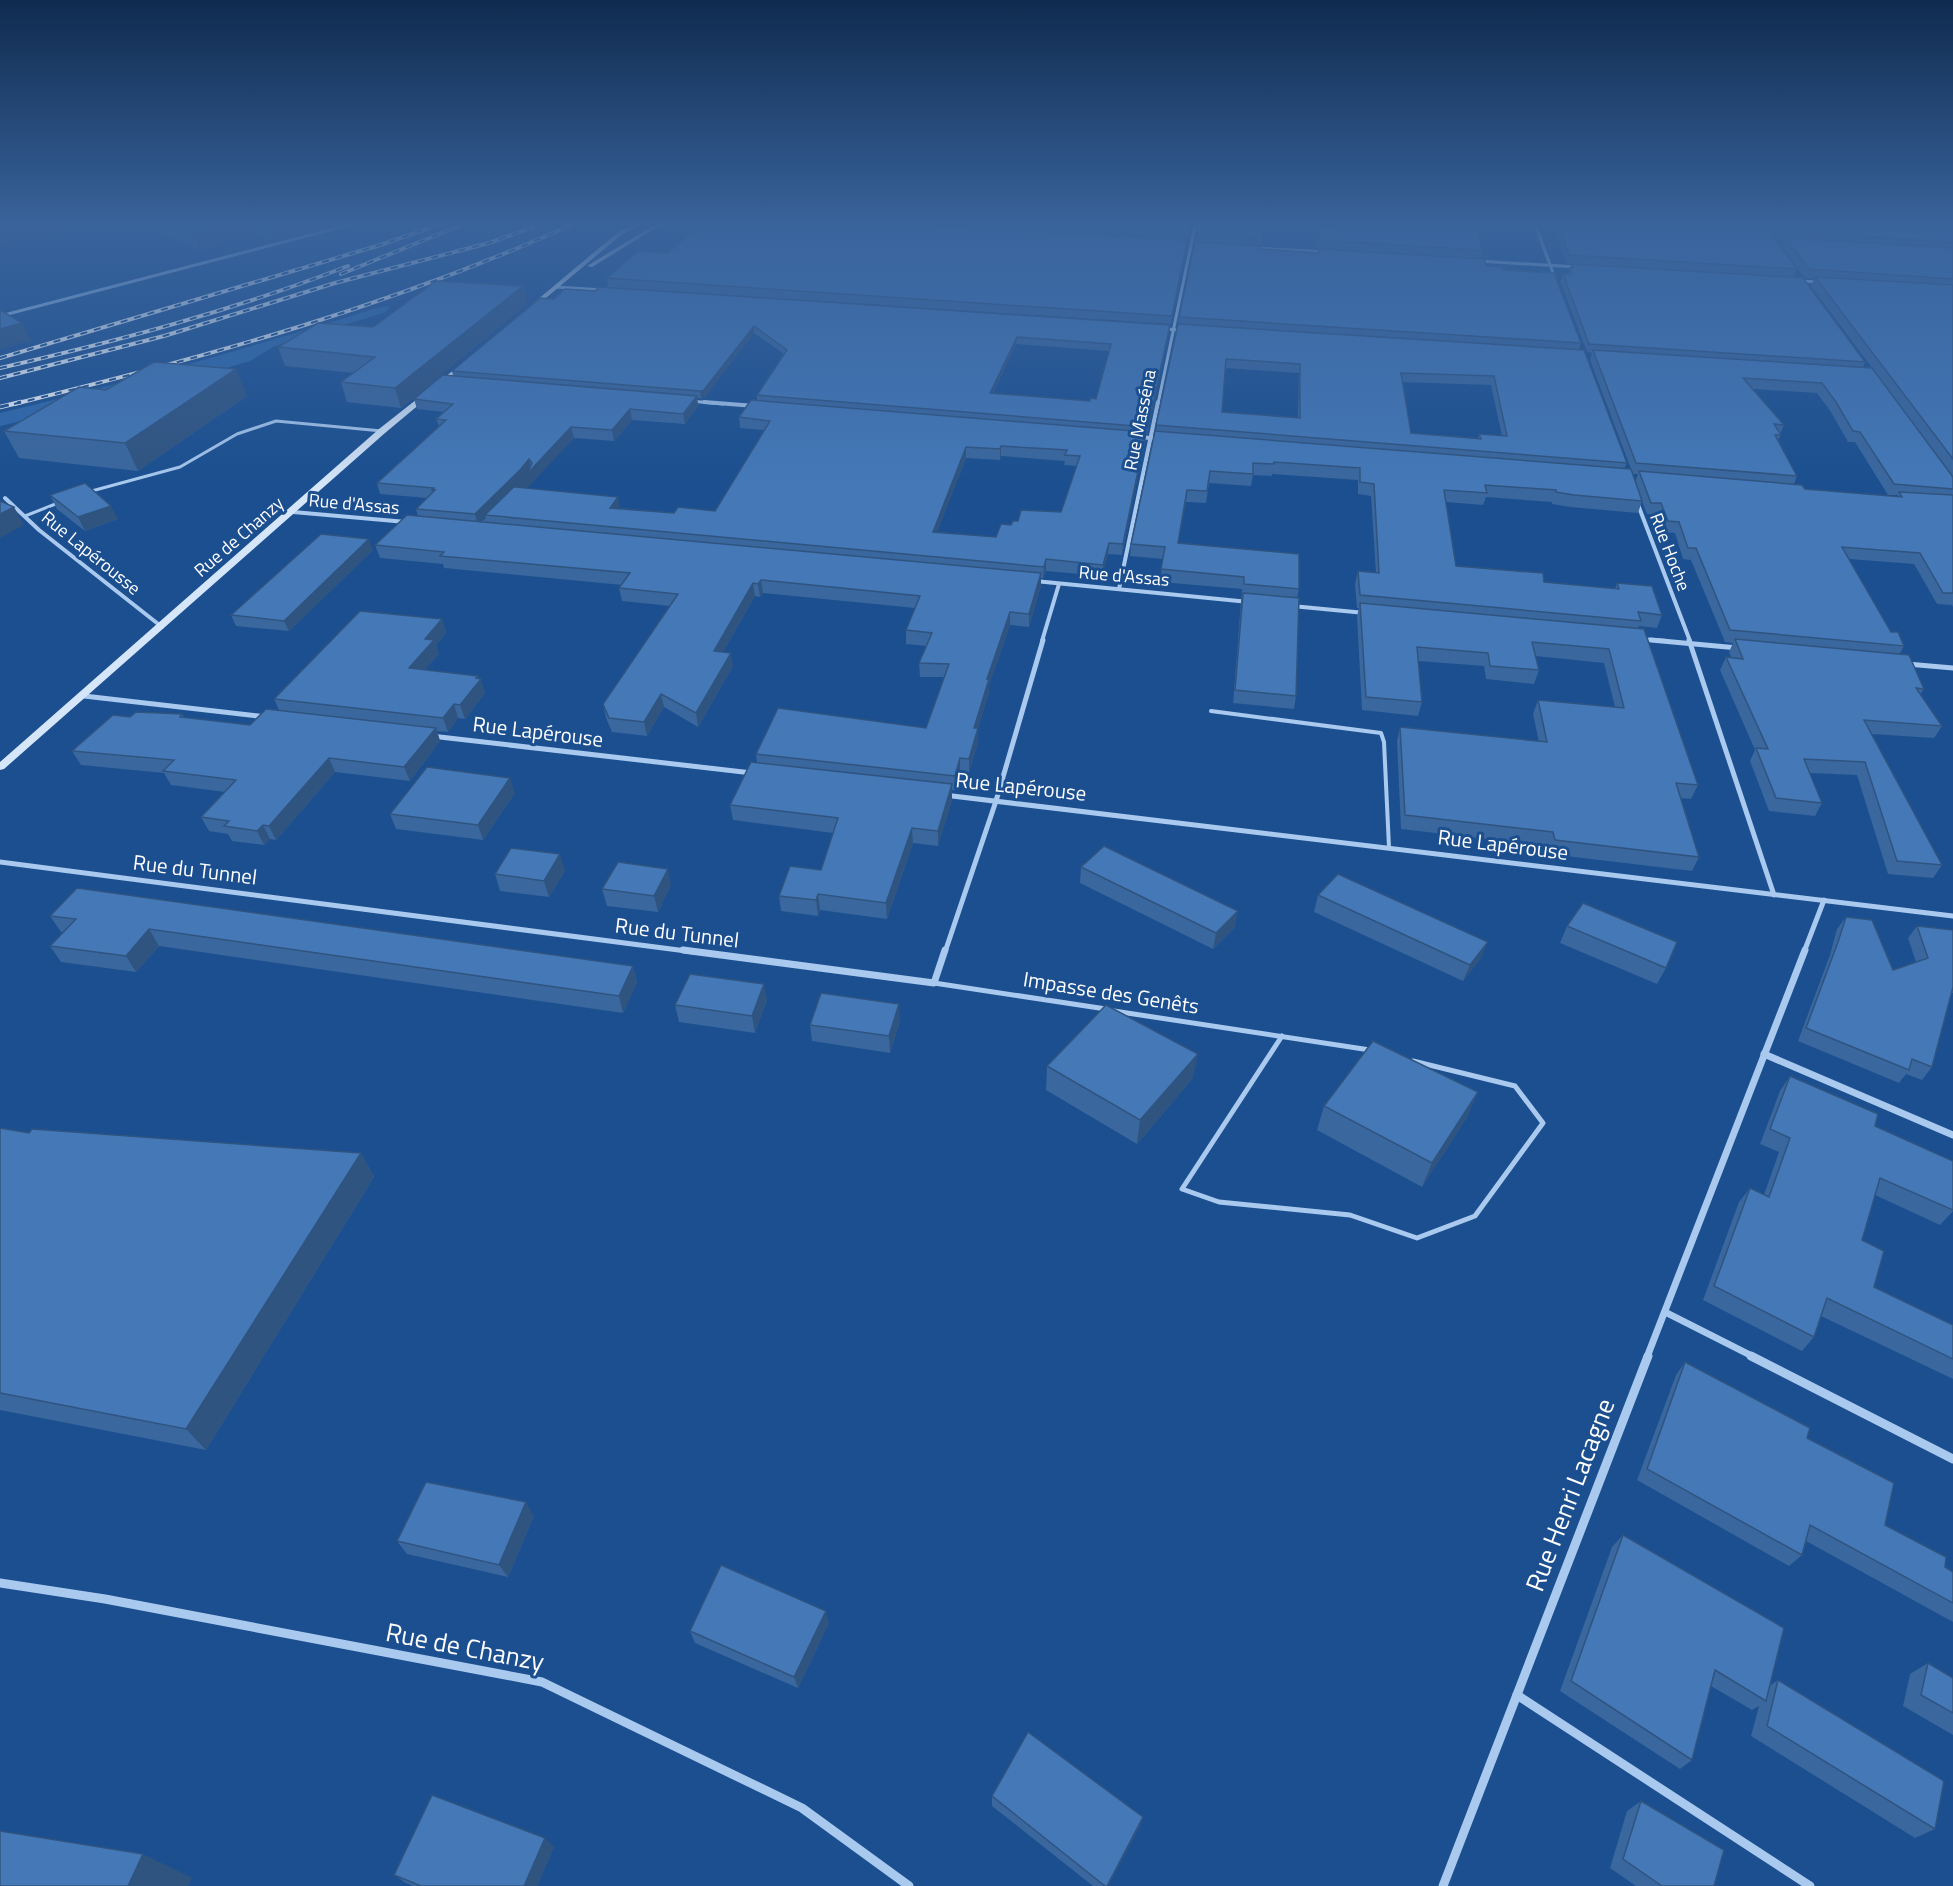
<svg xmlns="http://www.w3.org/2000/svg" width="1953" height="1886" font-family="'Titillium Web',sans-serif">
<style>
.green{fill:#2e69ad}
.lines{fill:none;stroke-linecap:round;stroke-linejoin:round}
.lane-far2{stroke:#a9c9ee;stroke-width:3}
.lane-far1{stroke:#a9c9ee;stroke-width:4}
.lane{stroke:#a9c9ee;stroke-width:5}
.street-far4{stroke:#a9c9ee;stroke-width:3}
.street-far3{stroke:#a9c9ee;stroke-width:4}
.street-far2{stroke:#a9c9ee;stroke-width:5}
.street-far1{stroke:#a9c9ee;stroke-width:7}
.street{stroke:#a9c9ee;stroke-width:9}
.secondary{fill:#d6e6fa;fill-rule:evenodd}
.rail-far1-casing{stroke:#fff;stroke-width:4}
.rail-casing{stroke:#fff;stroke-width:4.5}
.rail-far1{stroke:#1b4f8f;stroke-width:2;stroke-dasharray:7;stroke-linecap:butt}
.rail{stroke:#1b4f8f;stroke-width:3;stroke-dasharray:9;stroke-linecap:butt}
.wall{fill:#3a679d;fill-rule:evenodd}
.shaded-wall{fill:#305480}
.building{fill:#4478b7;stroke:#305480;stroke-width:1.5;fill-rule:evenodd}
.labels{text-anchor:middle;stroke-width:6;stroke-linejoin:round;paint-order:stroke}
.far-street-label{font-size:18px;fill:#fff;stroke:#1b4f8f}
.street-label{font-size:21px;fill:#fff;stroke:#1b4f8f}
.near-street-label{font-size:26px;fill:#fff;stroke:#1b4f8f}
</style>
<rect width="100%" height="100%" fill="#1b4f8f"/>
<path class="green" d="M390 306 386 312 273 347 250 361 155 389 0 426V413C127 383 252 347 377 308Z"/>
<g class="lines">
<g class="lane-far2">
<polyline points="88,492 180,467 237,434 276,421 382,431"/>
<polyline points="25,516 58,503"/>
</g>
<polyline class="lane-far1" points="1211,711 1381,733 1384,742 1389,847"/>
<g class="lane">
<polyline points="934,983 1106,1009"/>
<polyline points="1114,1011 1370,1050"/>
<polyline points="1282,1036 1182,1189 1219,1202 1350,1215 1417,1238 1475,1216 1543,1123 1515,1086 1413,1061"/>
</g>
<g class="street-far4">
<polyline points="1534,221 1556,281"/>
<polyline points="1253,248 1327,252"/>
<polyline points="1478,261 1578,267"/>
<polyline points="1798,281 1821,282"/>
<polyline points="556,287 604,290"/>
<polyline points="0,316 364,221"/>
<polyline points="1162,329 1184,330"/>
<polyline points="690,401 723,404"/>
<polyline points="1158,404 1196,221"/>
</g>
<g class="street-far3">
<polyline points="704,402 755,406"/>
<polyline points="1139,437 1162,439"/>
<polyline points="5,498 39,530 162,627"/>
<polyline points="1637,502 1690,641"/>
<polyline points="293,512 406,522"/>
<polyline points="1035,581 1249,602"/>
<polyline points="1119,589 1158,402"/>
<polyline points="1292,606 1365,613"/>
<polyline points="1641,639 1667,641"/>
<polyline points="1042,641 1059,584"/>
</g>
<g class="street-far2">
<polyline points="1651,640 1738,648"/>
<polyline points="1689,640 1774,895"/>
<polyline points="1907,664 1953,668"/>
<polyline points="84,696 266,717"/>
<polyline points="431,736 752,773"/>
<polyline points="944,795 1953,916"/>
<polyline points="0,862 694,952"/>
<polyline points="945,952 996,801 1043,640"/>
<polyline points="1804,952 1824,900"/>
</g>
<g class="street-far1">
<polyline points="683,950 934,983 945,950"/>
<polyline points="1764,1054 1953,1135"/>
<polyline points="1665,1312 1754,1357"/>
<polyline points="1647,1357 1805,950"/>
</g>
<g class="street">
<polyline points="1751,1356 1953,1459"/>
<polyline points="0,1583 105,1599 542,1682 802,1808 909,1886"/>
<polyline points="1517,1695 1810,1886"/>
<polyline points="1443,1886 1648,1356"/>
</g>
<g class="secondary">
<polygon points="641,221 648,221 621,235 534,308 530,308 530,306 617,233"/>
<polygon points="661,221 667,221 592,267 587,266"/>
<polygon points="464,362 469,363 385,433 4,769 0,770 0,762 379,429"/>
</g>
<g class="rail-far1-casing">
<g id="rail-far1">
<polyline points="341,274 471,221"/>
<polyline points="0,358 377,246 450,221"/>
<path d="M0 368C118 341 235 310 348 266"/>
<polyline points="0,378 164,336 335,283 489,243 533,227"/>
<path d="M14 404C211 356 395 305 580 221"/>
</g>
</g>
<g class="rail-casing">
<polyline id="rail" points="0,407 21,402"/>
</g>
<use href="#rail-far1" class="rail-far1"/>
<use href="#rail" class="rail"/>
</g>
<g class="wall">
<polygon points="131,221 347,221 274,241 257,234 199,249"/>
<polygon points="703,221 1192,221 1187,241 1171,324 608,287 607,278 668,253"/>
<path d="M1343 221H1476L1482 250 1480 259 1486 266 1503 270 1581 343 1579 350 1627 463 1624 469H1631L1590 360 1592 353 1587 352 1560 281 1563 274H1568L1571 264H1567L1552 221H1542H1762L1797 269 1794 277 1865 362 1863 368 1934 451 1811 286 1814 279 1805 278 1782 247 1785 240 1776 239 1763 221H1953V607L1952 605 1937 604 1914 564 1849 559 1891 632 1904 646 1899 655 1924 689 1920 694 1942 726 1934 738 1872 734 1942 865 1933 878 1888 874 1857 775 1810 773 1822 803 1815 816 1769 811 1750 761 1755 750 1720 670 1726 657H1731L1729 652 1733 643 1725 642 1691 560 1683 559 1675 533 1663 532 1657 514H1647L1642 501 1638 513 1570 507 1552 504V502L1486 497 1483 505 1446 502 1456 566 1544 582 1615 589 1617 583 1662 615 1657 628 1639 626 1638 628 1698 785 1691 799 1681 798 1699 857 1692 871 1549 854 1548 846 1401 829 1397 741 1400 727 1539 742 1533 714 1538 700 1615 707 1604 663 1535 656 1539 670 1534 684 1486 679 1484 666 1418 661 1422 702 1418 716 1362 710 1357 616 1359 608H1357L1355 584 1358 571 1376 573 1371 496 1358 494V480L1272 474V476L1253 475 1251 486 1209 483 1206 503 1186 502 1178 543 1299 589 1297 598 1296 696 1294 709 1233 703 1242 589 1160 582 1163 559 1130 556 1131 544 1156 431 1179 317 1261 249 1318 253 1319 249 1336 250 1317 249V237L1318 228 1343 229ZM1225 368 1299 373 1298 418 1222 412ZM1402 382 1491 385 1502 436 1479 434 1478 438 1411 433ZM1753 389 1817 393 1831 412 1848 442H1855L1888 495H1898L1897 497 1805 489 1794 484 1797 476 1778 440 1781 435 1780 434 1784 425ZM1632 474H1638L1635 482Z"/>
<polygon points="1196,234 1262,237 1261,246 1196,242"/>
<polygon points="523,286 527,304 401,408 347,402 341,382 354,373 285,366 278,347 373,327"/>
<path d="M540 298 1169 332 1147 434H1146L1145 442 1122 555 1108 554 1102 576 1046 571 1043 578H1041V586L1029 627 1010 625 989 685V692L978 728V742L969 773 960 772 955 790H952V800L938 846 913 843 887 919 820 910 818 916 781 911 779 896 821 870 833 833 733 820 730 805 757 762 756 754 926 728 944 677H920L919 663 927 646 906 644V630L915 608 763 593 760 597 755 596 723 652 733 666 698 727 664 707 647 736 612 732 606 718 603 704 670 606 622 601 619 588 622 585 444 568 443 564 380 558 375 545 418 516 416 509 427 498 380 494 377 483 439 426 436 419 444 412 417 409 414 399 453 376 452 371ZM754 333 784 354 757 395V401L739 417 740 428 765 430 715 511 674 513 620 508 526 488 574 438 614 441 632 420 685 424 698 406 697 398H704ZM1016 344 1109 351 1096 399 1090 401 993 393ZM1001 456 1065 461 1064 465 1077 466 1061 512 1011 525 996 537 937 532 966 458 1000 460Z"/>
<polygon points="106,390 247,396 138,471 19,458 4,431"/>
<polygon points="50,495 118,519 85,531 57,509"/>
<polygon points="373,550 289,631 236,626 231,615"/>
<polygon points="442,619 446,633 436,645 439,654 424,670 478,676 485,693 465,719 458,718 448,732 437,731 440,741 410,781 335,772 276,840 270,839 264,845 232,841 228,834 209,831 201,817 225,792 171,785 164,773 81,765 72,751 130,717 182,714 184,718 250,725 279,710 274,699"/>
<polygon points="515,793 483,840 396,829 390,814"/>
<polygon points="1081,867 1235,927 1213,949 1080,883"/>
<polygon points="565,871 549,897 500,891 495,874"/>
<polygon points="671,885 658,912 607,906 602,889"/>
<polygon points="1318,895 1481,958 1463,981 1314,912"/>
<polygon points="50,916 633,966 637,982 623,1013 159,946 136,972 61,962 50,946 63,932 61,932"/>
<polygon points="1846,917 1893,970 1916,962 1908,938 1917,926 1953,930 1953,993 1952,993 1932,1067 1922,1080 1906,1074 1899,1083 1798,1041 1830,955 1837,929"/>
<polygon points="1567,926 1666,968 1657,984 1560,943"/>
<polygon points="767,1000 755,1033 679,1022 675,1005"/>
<polygon points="900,1021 890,1053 812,1041 810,1025"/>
<polygon points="1047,1066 1193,1078 1137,1144 1046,1090"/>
<polygon points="1790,1076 1875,1126 1953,1161 1953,1211 1940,1225 1875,1195 1862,1240 1874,1287 1953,1325 1953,1379 1821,1316 1814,1337 1802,1351 1703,1300 1739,1202 1750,1188 1764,1195 1779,1152 1760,1144 1780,1091"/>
<polygon points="1478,1092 1467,1117 1422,1187 1317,1130 1324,1106"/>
<polygon points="0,1128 29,1133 361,1153 374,1177 206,1450 0,1410"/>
<polygon points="1685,1362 1807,1438 1885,1525 1945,1567 1953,1572 1953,1622 1806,1541 1802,1555 1789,1566 1637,1480 1676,1375"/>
<polygon points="534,1516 508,1577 407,1554 397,1541"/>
<polygon points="1623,1535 1769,1686 1778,1680 1935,1829 1915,1838 1751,1736 1759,1706 1752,1710 1711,1686 1692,1760 1680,1769 1560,1691 1612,1547"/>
<polygon points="829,1623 798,1688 695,1643 690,1631"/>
<polygon points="1928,1663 1953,1678 1953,1735 1903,1706 1910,1674"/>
<polygon points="992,1796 1143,1817 1140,1826 1108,1886 1093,1886 992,1806"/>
<polygon points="1641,1801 1714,1886 1636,1886 1610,1868 1627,1811"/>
<polygon points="554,1847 537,1886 413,1886 406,1883 394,1875"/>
</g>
<g class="shaded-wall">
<polygon points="28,221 98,221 0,245 0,227"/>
<polygon points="241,221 252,221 257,234 199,249 193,233"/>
<polygon points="285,221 347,221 274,241 269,225"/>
<polygon points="1187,240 1186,249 1171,324 1172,316"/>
<polygon points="523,286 527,304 401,408 395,388"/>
<polygon points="22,323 31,341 0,349 0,329"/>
<polygon points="1170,325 1169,332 1147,434 1148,427"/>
<polygon points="754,326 754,333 704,398 701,399 700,391"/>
<polygon points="1017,337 1016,344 990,400 990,393"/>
<polygon points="236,369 247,396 138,471 125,443"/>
<polygon points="697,396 698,406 685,424 683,414"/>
<polygon points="630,409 632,420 614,441 612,430"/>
<polygon points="571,427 574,438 518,498 485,515 486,518 478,525 475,514 529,459 531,469"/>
<polygon points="1146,432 1145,442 1122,555 1123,544"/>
<polygon points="1001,446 1001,456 1000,460 1000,449"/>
<polygon points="966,447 966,458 933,543 933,532"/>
<polygon points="1187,490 1186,502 1176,555 1178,543"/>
<polygon points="618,497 620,508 612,518 610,508"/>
<polygon points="111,506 118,519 85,531 78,517"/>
<polygon points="14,507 24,525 0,538 0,514"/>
<polygon points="369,539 373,550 289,631 284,621"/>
<polygon points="1109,543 1108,554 1102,576 1103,565"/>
<polygon points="1046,559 1046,571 1043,578 1044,567"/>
<polygon points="1041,573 1041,586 1029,627 1029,614"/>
<polygon points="761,580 763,593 760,597 758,584"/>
<polygon points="753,583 755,596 716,664 714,651"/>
<polygon points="1010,612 1010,625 989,685 989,692 974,741 974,728 987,679"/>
<polygon points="442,619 446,633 436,645 439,654 414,682 409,668 425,639"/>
<polygon points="731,653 733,666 698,727 696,713"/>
<polygon points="478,676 480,680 481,679 485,693 465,719 460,705"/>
<polygon points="661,694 664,707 647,736 644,722"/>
<polygon points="454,704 458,718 448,732 443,718"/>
<polygon points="436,728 440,741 410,781 404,767"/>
<polygon points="978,728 978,742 969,773 969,759"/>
<polygon points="329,758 335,772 276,840 269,826"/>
<polygon points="960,758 960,772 955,790 955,776"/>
<polygon points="510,778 515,793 483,840 478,825"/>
<polygon points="952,784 952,800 938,846 938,831"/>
<polygon points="263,825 270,839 264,845 257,831"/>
<polygon points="912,828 913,843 887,919 886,903"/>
<polygon points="560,854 565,871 549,897 544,881"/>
<polygon points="668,869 671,885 658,912 654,896"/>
<polygon points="818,894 820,910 818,916 816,900"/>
<polygon points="1238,911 1235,927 1213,949 1216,933"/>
<polygon points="149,929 159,946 136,972 126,956"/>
<polygon points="1488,942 1481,958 1463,981 1470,965"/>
<polygon points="633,966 637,982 623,1013 619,996"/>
<polygon points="764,984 767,1000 755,1033 752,1016"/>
<polygon points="899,1004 900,1021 890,1053 889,1036"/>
<polygon points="1198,1054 1193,1078 1137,1144 1140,1120"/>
<polygon points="1478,1092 1467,1117 1422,1187 1432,1163"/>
<polygon points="361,1153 374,1177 206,1450 186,1429"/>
<polygon points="526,1502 534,1516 508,1577 499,1565"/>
<polygon points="826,1611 829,1623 798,1688 794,1677"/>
<polygon points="1143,1817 1140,1826 1108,1886 1107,1886"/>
<polygon points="545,1838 554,1847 537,1886 524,1886"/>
<polygon points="143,1854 192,1878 188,1886 128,1886"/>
</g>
<g class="building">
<polygon points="0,221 28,221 0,227"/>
<polygon points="162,221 241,221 193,233"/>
<polygon points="258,221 285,221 269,225"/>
<polygon points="703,221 854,221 1187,240 1172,316 607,278 638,251 668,253"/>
<polygon points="979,221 1191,221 1189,233"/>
<polygon points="1199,221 1262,221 1262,237 1196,234"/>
<polygon points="1344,221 1476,221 1482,250 1319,240 1318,228 1345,230"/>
<polygon points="1557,221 1762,221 1797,269 1569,255"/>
<polygon points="1772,221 1953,221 1953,242 1780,231"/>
<polygon points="1786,238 1953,248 1953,279 1809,269"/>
<polygon points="1195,242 1261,246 1261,249 1319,253 1319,249 1484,259 1486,266 1502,267 1503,270 1554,273 1581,343 1179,317"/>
<polygon points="1572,264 1803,278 1865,362 1589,344 1563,274 1572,274 1570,268 1573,268"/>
<polygon points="1815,277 1953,285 1953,459"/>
<polygon points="436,281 523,286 395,388 341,382 375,357 278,347 318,323 373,327"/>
<path d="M599 287 1170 325 1148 427 757 395 787 350 754 326 703 391H700L452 371 540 298 554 299 565 289 595 291ZM1017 337 1111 344 1096 399 1090 398V401L990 393Z"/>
<polygon points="0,310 22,323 0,329"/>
<path d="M1178 324 1584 350 1627 463 1156 425ZM1226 359 1300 364V418L1222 412ZM1401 373 1494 376 1507 436 1479 434 1481 439 1411 433Z"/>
<polygon points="1593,350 1872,368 1953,477 1953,489 1894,484 1860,432 1853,431 1836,402 1822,383 1743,378 1784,425 1774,424 1781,435 1775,435 1797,476 1636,463"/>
<polygon points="154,362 236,369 125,443 4,431 79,387 106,390"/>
<path d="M443 375 697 396 683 414 630 409 612 430 571 427 515 487 618 497 610 508 674 513 678 507 715 511 770 421 739 417 751 400 1146 432 1123 544 1109 543 1103 565 1046 559 1044 567 485 515 527 474 532 463 529 459 521 469 475 514 416 509 435 490H432L434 488 377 483 446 420 436 419 453 404 414 399ZM1001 446 1067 450 1065 455 1080 456 1061 512 1021 510 1018 521H1013L1011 525 1001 524 996 537 933 532 966 447 1000 449Z"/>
<polygon points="1155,431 1631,469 1642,501 1574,495 1556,492 1556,490 1485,485 1487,493 1444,490 1456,566 1543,573 1544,582 1619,589 1617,583 1652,586 1662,615 1638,612 1641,621 1360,595 1358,571 1379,573 1374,484 1360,482 1360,468 1274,462 1274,464 1253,463 1253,474 1210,471 1207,491 1187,490 1178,543 1299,554 1299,589 1244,584 1244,577 1161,569 1165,547 1131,544"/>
<polygon points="1639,471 1802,485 1805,489 1902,497 1899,492 1953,495 1953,593 1943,593 1920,553 1842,547 1891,632 1898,632 1904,646 1730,630 1696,548 1688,548 1679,522 1668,521 1661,503 1651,503"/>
<polygon points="85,483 111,506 78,517 50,495"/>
<polygon points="0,501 14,507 0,514"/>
<polygon points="407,515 1041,573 1029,614 1010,612 987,679 989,679 974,728 978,728 969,759 960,758 955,776 756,754 778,708 926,728 949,664 919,663 932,633 906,630 920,596 761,580 758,584 753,583 714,651 731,653 696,713 661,694 644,722 609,718 603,704 678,594 619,588 630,573 440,556 444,552 375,545"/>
<polygon points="321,534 369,539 284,621 231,615"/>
<polygon points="1243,593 1299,598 1296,696 1235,690"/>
<polygon points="1360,603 1644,629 1698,785 1676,783 1699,857 1555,840 1553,832 1405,815 1400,727 1547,742 1538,700 1624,708 1609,649 1532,642 1539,670 1490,666 1488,653 1417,647 1422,702 1366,697"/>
<polygon points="360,611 442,619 425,639 434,640 409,668 478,676 476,678 481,679 460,705 454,704 443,718 274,699"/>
<polygon points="1735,639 1909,655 1924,689 1916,688 1942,726 1864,720 1942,865 1897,861 1865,762 1804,759 1822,803 1776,798 1756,748 1768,749 1726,657 1743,659"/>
<polygon points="266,709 436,728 404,767 329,758 269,826 263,825 257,831 224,826 229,821 201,817 236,780 163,771 174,760 72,751 113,715 130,717 136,712 182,714 180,717 250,725"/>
<polygon points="751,762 952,784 938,831 912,828 886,903 818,894 816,900 779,896 790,866 821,870 838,818 730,805"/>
<polygon points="427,767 510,778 478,825 390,814"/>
<polygon points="1104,846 1238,911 1216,933 1081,867"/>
<polygon points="511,848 560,854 544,881 495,874"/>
<polygon points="618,862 668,869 654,896 602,889"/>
<polygon points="1338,874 1488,942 1470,965 1318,895"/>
<polygon points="77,888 633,966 619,996 149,929 126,956 50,946 76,919 50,916"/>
<polygon points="1583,903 1677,942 1666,968 1567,926"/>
<polygon points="1846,917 1872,920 1893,970 1928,958 1917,926 1953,930 1953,987 1932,1067 1912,1059 1909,1070 1806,1028 1838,942"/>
<polygon points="690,974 764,984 752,1016 675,1005"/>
<polygon points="821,993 899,1004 889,1036 810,1025"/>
<polygon points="1106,1005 1198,1054 1140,1120 1047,1066"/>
<polygon points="1373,1041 1478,1092 1432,1163 1324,1106"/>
<polygon points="1790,1076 1878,1114 1875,1126 1953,1161 1953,1210 1880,1178 1862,1240 1884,1251 1874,1287 1953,1325 1953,1359 1827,1298 1814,1337 1714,1286 1750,1188 1769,1197 1790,1138 1770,1129"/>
<polygon points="0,1128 29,1133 32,1129 361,1153 186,1429 0,1393"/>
<polygon points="1685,1362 1810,1428 1807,1438 1894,1483 1885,1525 1946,1557 1945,1567 1953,1572 1953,1603 1810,1525 1802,1555 1647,1469"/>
<polygon points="426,1482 526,1502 499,1565 397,1541"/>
<polygon points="1623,1535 1784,1628 1766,1701 1715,1670 1692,1760 1571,1681"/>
<polygon points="721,1565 826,1611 794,1677 690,1631"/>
<polygon points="1928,1663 1953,1678 1953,1713 1921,1695"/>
<polygon points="1778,1680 1944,1781 1935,1829 1767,1726"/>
<polygon points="1028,1732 1143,1817 1107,1886 1105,1886 992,1796"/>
<polygon points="432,1795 545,1838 524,1886 421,1886 394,1875"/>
<polygon points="1641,1801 1724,1850 1714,1886 1662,1886 1623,1859"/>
<polygon points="0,1831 143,1854 128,1886 0,1886"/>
</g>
<linearGradient id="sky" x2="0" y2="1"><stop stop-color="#0f2b4f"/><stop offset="0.46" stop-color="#39639b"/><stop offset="1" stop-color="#39639b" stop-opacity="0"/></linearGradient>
<rect width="1953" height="485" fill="url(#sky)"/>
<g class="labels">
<g class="far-street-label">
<text transform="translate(1140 420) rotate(-79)" y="6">Rue Masséna</text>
<text transform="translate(354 504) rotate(5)" y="6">Rue d'Assas</text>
<text transform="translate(239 537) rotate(-41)" y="6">Rue de Chanzy</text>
<text transform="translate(1670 552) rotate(69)" y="6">Rue Hoche</text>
<text transform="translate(91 553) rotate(39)" y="6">Rue Lapérousse</text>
<text transform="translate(1124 576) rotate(5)" y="6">Rue d'Assas</text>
</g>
<g class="street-label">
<text transform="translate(538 732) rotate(7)" y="7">Rue Lapérouse</text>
<text transform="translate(1021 787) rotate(6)" y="7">Rue Lapérouse</text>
<text transform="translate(1503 845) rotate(7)" y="7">Rue Lapérouse</text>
<text transform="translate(195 870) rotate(7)" y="7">Rue du Tunnel</text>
<text transform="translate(677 933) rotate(7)" y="7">Rue du Tunnel</text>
<text transform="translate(1111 993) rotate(9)" y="7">Impasse des Genêts</text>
</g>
<g class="near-street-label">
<text transform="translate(1570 1495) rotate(-69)" y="9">Rue Henri Lacagne</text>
<text transform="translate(465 1647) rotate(11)" y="9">Rue de Chanzy</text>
</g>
</g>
</svg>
